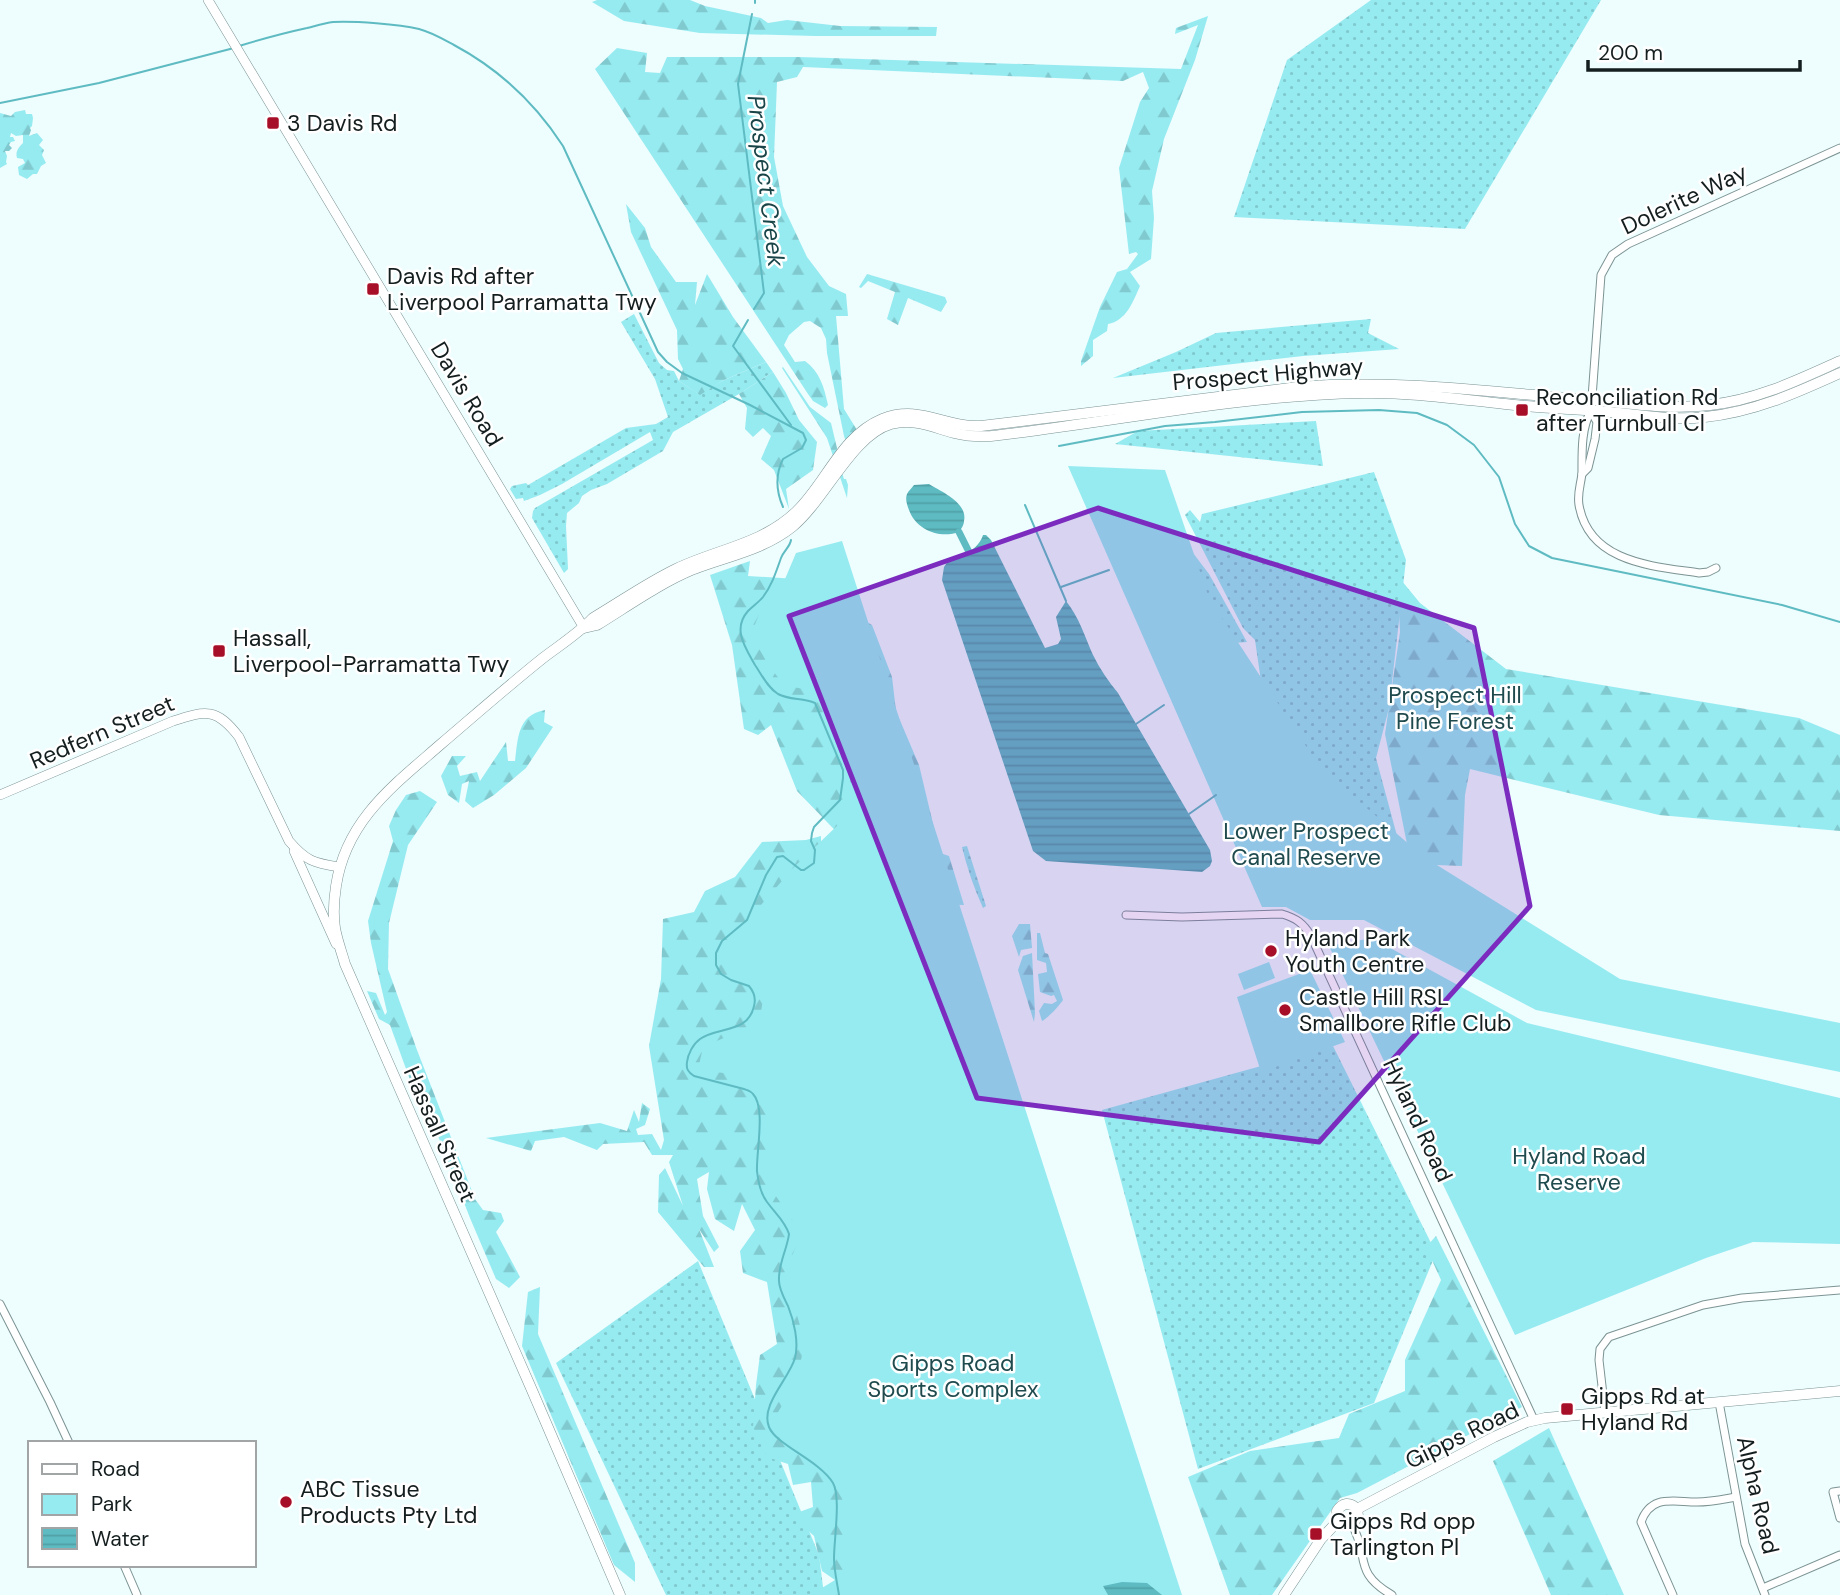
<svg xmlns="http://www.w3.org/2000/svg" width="1840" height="1595" font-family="'DM Sans',sans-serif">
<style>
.grass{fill:url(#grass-dots)}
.forest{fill:url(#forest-firs)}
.park{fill:#96ebf1}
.water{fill:url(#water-rules)}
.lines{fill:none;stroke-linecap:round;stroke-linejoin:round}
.stream{stroke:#5ebbc2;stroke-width:2}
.canal{stroke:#5ebbc2;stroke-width:7}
.minor-casing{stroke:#7c9394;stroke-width:9}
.tertiary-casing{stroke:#7c9394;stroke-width:10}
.secondary-casing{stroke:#7c9394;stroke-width:11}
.minor{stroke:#fff;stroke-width:7}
.tertiary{stroke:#fff;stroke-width:9}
.secondary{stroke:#fff;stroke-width:10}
.marked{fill:#7b2cbf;fill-opacity:0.2;stroke:#7b2cbf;stroke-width:5;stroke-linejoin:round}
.poi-dot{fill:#a70e27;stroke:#fff;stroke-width:2.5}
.labels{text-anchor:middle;stroke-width:5;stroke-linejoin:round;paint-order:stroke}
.poi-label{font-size:23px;fill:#151e1f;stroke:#fff;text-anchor:start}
.street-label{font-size:23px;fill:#151e1f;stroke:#fff}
.park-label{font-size:23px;fill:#204b4e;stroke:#fff}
.water-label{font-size:24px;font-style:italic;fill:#1a4548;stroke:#fff}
</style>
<defs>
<pattern id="grass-dots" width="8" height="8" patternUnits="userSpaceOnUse" patternTransform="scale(1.75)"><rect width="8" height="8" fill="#96ebf1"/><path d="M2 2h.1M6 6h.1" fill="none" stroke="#80c9ce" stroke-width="1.8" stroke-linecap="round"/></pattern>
<pattern id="forest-firs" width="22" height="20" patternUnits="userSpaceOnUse" patternTransform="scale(1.75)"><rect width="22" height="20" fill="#96ebf1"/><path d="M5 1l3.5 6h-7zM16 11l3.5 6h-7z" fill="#80c9ce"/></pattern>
<pattern id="water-rules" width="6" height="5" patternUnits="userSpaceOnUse" patternTransform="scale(1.75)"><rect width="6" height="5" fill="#5ebbc2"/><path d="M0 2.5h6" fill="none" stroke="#51a0a6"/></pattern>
</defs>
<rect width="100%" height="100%" fill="#eefdfe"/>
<g class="grass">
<polygon points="1371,0 1601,0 1465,229 1234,217 1287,60"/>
<polygon points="634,314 659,363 667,370 674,371 679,381 699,394 722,381 766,362 773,372 739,394 673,432 663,451 607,484 591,490 582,496 579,503 567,513 566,526 568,569 564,573 532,518 533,511 535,508 653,440 650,432 562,484 540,495 524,501 523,498 516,499 510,489 512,486 526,483 528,485 626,428 656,424 668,417 655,379 621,322"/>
<polygon points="1371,319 1368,333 1399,349 1303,356 1113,378 1176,352 1216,333"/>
<polygon points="1316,421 1323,466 1115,444 1138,431"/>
<polygon points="1374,472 1406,560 1389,708 1376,758 1403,858 1265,709 1255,640 1243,628 1185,515 1190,510 1200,522 1202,514"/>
<polygon points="1161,511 1209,574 1247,642 1234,643 1194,584"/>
<path d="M967 846 986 906 983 908C974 888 967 868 962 847Z"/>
<polygon points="1333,1046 1436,1253 1374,1403 1198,1469 1102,1110"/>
<polygon points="698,1261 819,1555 824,1595 666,1595 556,1363"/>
</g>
<g class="forest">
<polygon points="597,0 690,0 705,6 761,18 768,23 787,20 840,26 937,27 936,36 815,36 700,33 624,21 592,2"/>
<path d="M1208 16 1195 60 1164 139 1152 191 1154 218 1151 259 1130 272 1140 286C1133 302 1126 321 1108 324L1107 331 1093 340V356L1081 366V361L1100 307 1117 272 1127 269 1138 254 1136 252 1129 254 1119 168 1140 102 1149 88 1143 72 1123 81 803 67 797 77 777 82 774 157 783 206 807 257 829 286 846 294 848 316H836L844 409 857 430 847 440 845 439 844 436 827 353 826 339 821 328 810 321 804 322 789 335 784 345 795 362 805 361C820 372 824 387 828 405L825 408 813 401 808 394 595 69 617 48 647 53 645 72 660 73 667 57H799L1181 69 1198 25 1175 34 1176 28Z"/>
<path d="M25 110 26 114H32L33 118 32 126 30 128 31 130 29 136 37 133 43 140 39 145 44 150 42 155 46 163 41 166 37 174H33L27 179 19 175 18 167 25 163 23 159 17 158C15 151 19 147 23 143V135L16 136 11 133 10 137H13L15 141 11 142 9 145 12 148 9 151H5L7 156 6 162 7 164 0 168V113L11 116 15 112Z"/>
<polygon points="626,204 645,228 651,247 676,282 697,282 695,305 707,274 733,317 766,362 722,381 700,395 679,381 683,369 678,359 677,330 631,232"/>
<polygon points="867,274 945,297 947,302 941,312 908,298 898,325 887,319 895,292 868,281 861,288 859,287"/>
<polygon points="783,367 810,407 831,423 837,448 836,455 844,479 846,479 848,485 847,498 827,438 782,368"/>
<polygon points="773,372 786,393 799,420 817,442 813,470 786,489 789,509 774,470 761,459 771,436 763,428 753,437 745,429 747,408 739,394"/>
<polygon points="750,561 748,576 797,579 872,625 892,677 896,711 919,765 940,853 949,856 964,905 924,904 857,853 797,791 771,725 758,735 744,729 732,645 710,575"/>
<polygon points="1397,575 1420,603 1506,669 1799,718 1840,735 1840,831 1659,815 1470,769 1465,795 1462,866 1411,864 1385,734 1400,632"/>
<path d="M545 710 544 722 553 727 526 768 494 795 473 808 465 801 469 781 462 784 459 803 448 795 441 776 452 756H466L457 766 460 776 477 772 480 781 506 742 508 761H515C518 739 517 715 545 710Z"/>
<polygon points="420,791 437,802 408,845 389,923 388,969 417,1050 475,1199 483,1210 501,1213 504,1221 496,1232 520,1277 509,1288 496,1279 470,1218 422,1095 413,1088 390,1025 379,1019 367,991 376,993 385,1015 387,1012 371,943 368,921 393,841 389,826 396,810 406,795"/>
<polygon points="821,836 821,866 886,1595 815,1595 817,1591 835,1580 822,1571 814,1536 791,1515 813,1507 811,1482 793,1485 788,1464 767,1457 753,1427 756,1385 760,1355 777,1344 767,1282 743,1273 740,1251 755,1230 742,1204 734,1231 715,1219 707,1189 709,1172 697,1179 703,1216 719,1247 714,1252 699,1229 714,1267 704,1267 658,1212 659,1175 665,1168 683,1206 669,1162 673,1155 652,1155 644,1142 603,1144 597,1150 564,1137 535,1141 531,1151 486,1138 600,1123 627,1131 634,1110 639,1122 642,1103 650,1109 645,1125 636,1129 638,1135 652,1134 661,1150 664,1140 649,1046 661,979 663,919 694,912 705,891 735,877 762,842 806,840"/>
<polygon points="1019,924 1030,924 1032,948 1021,950 1019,957 1012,936"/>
<path d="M1037 933H1040L1045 953 1048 954 1063 1000C1059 1006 1048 1018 1042 1021L1039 1011 1044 1003 1052 1004 1057 1001 1054 995 1051 996 1040 992 1038 974 1047 972 1046 963 1037 960Z"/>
<polygon points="1032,953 1035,1013 1034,1022 1018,970 1023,956"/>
<polygon points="1436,1236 1522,1407 1357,1493 1340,1498 1272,1595 1230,1595 1188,1477 1250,1451 1339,1438 1349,1414 1405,1391 1405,1360 1441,1280 1426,1247"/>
<polygon points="540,1287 538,1334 635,1563 635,1582 614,1565 522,1346 528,1292"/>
<polygon points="1549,1428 1624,1595 1551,1595 1493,1461"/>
</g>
<g class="park">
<polygon points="1068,466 1165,470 1209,598 1321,769 1424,857 1620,979 1840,1023 1840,1072 1536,1010 1364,920 1310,920 1286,907 1262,907"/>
<polygon points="842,541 1182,1595 846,1595 843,1565 845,1527 842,1496 832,1470 814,1450 785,1434 775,1417 786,1399 798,1373 805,1342 789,1289 787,1269 796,1246 796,1225 773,1192 766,1169 770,1150 770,1127 766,1098 755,1081 738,1075 716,1072 699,1065 703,1047 742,1030 760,1018 763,999 753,978 733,969 727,959 733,941 754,923 761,905 795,866 839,824 854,795 851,763 835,730 825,701 808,690 784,685 769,666 751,634 760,612 785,579 796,553"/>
<polygon points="1372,938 1527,1023 1840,1098 1840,1244 1753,1242 1706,1258 1515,1335 1329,946"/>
<polygon points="1269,962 1275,978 1244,990 1238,974"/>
<polygon points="1310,970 1345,1042 1261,1072 1237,997"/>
</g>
<g class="water">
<path d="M929 484C942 492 968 503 964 521 964 525 961 529 959 532 940 539 916 530 909 510 907 505 905 499 907 494 909 490 912 488 914 485Z"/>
<path d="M983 535H986L991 540 1045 648 1058 644 1061 639 1056 617 1066 601C1079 617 1085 637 1093 655 1100 669 1108 681 1118 693L1210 850 1212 861 1210 866 1202 872 1046 861 1033 851 942 580 944 567 948 561C961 558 979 549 983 535Z"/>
<polygon points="1122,1582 1147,1583 1162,1595 1108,1595 1103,1586"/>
</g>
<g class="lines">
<g class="stream">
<polyline points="755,3 755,0"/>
<polyline points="752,14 738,84 764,293 754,309"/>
<path d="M239 46C262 39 284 33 307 28 315 26 325 23 333 22 355 21 398 24 419 29 431 32 443 39 454 45 499 69 535 103 563 146L658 352 667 362 682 373 750 405 803 433 806 440 802 448 783 459C775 475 776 491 783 507"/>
<polyline points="0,103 99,83 234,48"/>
<polyline points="748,320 733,346 791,425"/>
<polyline points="1059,446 1165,426 1215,422 1302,412 1379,410 1417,413 1447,425 1474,445 1499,477 1515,524 1529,546 1552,558 1782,605 1840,622"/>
<polyline points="1025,505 1066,601"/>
<path d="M791 540C790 547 784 550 781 558 776 572 772 585 763 597 759 602 753 606 748 611 732 629 745 647 755 665 762 675 767 687 778 694 789 700 803 698 815 703L843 770V778L840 800 814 827 812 833 811 841 815 850 814 863 804 870H801L783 856 777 857 766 875 747 920 722 941 716 953V965L721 974 731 980 749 986C754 992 756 999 754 1006 748 1034 718 1026 700 1039 693 1044 688 1054 687 1062 686 1069 688 1072 694 1076L744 1089C747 1090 751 1091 753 1094 766 1107 756 1153 757 1171 758 1181 761 1194 767 1202 775 1213 785 1221 789 1234 787 1250 778 1264 779 1281 779 1289 784 1298 788 1306 794 1321 799 1342 795 1358 789 1379 760 1405 769 1427 776 1445 819 1460 833 1483 841 1497 834 1540 834 1558 834 1570 837 1582 839 1595"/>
<polyline points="1061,587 1109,570"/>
<polyline points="1136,724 1164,705"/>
<polyline points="1189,814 1216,795"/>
</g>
<polyline class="canal" points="959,532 969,552"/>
<g class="minor-casing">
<g id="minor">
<polyline points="1582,474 1588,468 1595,439 1597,422 1591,411"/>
<path d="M1716 568 1708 572 1699 573C1653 566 1589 563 1579 505 1577 493 1581 484 1582 473 1582 453 1581 428 1591 411L1601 275 1612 255 1628 244 1840 148"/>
<path d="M1126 915 1182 917 1282 914C1296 918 1303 923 1311 936L1534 1420"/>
<polyline points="0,1304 50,1402 69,1443"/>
<polyline points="1719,1402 1745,1544 1765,1595"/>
<polyline points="1605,1412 1599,1360 1600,1349 1609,1337 1703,1305 1742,1298 1840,1290"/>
<polyline points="1840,1491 1833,1492 1840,1518"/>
<path d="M1352 1525C1370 1556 1352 1572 1392 1595"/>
<polyline points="124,1565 137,1595"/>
<polyline points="1763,1588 1840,1555"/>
<path d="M1673 1595 1641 1522C1651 1494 1673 1502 1697 1502 1710 1502 1724 1499 1736 1497"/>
</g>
</g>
<g class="tertiary-casing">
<g id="tertiary">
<polyline points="208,0 584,628"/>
<path d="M0 795 173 721C206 710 217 708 239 737L289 841C306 861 314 863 339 867"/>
<polyline points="294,851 336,944"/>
</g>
</g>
<g class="secondary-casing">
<g id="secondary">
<path d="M584 628 597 625C628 606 660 583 694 569 728 556 763 550 792 527 825 500 852 435 891 424 914 418 932 427 954 433 966 436 978 437 991 436 1115 422 1238 395 1363 393 1411 392 1457 399 1505 404 1540 408 1575 409 1610 412 1642 415 1673 421 1705 417 1754 412 1796 393 1840 373"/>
<polyline points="1357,1509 1494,1437 1527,1422 1545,1418 1840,1391"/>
<path d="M1338 1521 1337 1511C1342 1503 1350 1501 1357 1509"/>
<polyline points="1338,1521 1343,1525 1352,1525 1358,1516 1357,1509"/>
<path d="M620 1595 531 1388 345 964C342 953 337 940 335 928 333 915 334 899 336 886 346 820 394 785 441 744 475 715 508 686 543 658 560 645 579 633 593 618 620 602 647 583 676 569 717 549 761 545 796 512 826 484 841 436 882 419 920 404 944 428 981 426L1298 387C1396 379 1491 392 1589 400 1629 403 1669 410 1710 405 1757 400 1798 380 1840 361"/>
<polyline points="1284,1595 1321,1539 1338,1521"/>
</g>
</g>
<use href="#minor" class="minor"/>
<use href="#tertiary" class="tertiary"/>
<use href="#secondary" class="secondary"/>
</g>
<path class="marked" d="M1098 508 1474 628 1530 906 1319 1142 977 1098 789 616Z"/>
<g class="poi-dot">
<rect x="266" y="116" width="14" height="14" rx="3.5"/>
<rect x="366" y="282" width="14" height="14" rx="3.5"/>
<rect x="1515" y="403" width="14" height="14" rx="3.5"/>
<rect x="212" y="644" width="14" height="14" rx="3.5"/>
<circle cx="1271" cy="951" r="7"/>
<circle cx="1285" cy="1010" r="7"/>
<rect x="1560" y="1402" width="14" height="14" rx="3.5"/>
<circle cx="286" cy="1502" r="7"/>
<rect x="1309" y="1527" width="14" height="14" rx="3.5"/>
</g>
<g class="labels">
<g class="poi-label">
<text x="287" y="131">3 Davis Rd</text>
<text x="387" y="284">Davis Rd after<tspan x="387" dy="26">Liverpool Parramatta Twy</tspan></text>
<text x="1536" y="405">Reconciliation Rd<tspan x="1536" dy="26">after Turnbull Cl</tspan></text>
<text x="233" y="646">Hassall,<tspan x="233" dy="26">Liverpool-Parramatta Twy</tspan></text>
<text x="1285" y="946">Hyland Park<tspan x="1285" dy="26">Youth Centre</tspan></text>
<text x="1299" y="1005">Castle Hill RSL<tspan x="1299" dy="26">Smallbore Rifle Club</tspan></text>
<text x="1581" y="1404">Gipps Rd at<tspan x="1581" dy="26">Hyland Rd</tspan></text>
<text x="300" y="1497">ABC Tissue<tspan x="300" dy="26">Products Pty Ltd</tspan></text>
<text x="1330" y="1529">Gipps Rd opp<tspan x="1330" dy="26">Tarlington Pl</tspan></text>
</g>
<g class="street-label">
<text transform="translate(1684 199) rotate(-25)" y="8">Dolerite Way</text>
<text transform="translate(1268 374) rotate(-5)" y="8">Prospect Highway</text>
<text transform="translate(467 394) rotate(59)" y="8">Davis Road</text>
<text transform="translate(102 732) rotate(-23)" y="8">Redfern Street</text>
<text transform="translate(1418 1120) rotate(65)" y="8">Hyland Road</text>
<text transform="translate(440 1134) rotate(66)" y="8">Hassall Street</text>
<text transform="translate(1462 1435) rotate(-26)" y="8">Gipps Road</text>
<text transform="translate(1758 1495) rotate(77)" y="8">Alpha Road</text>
</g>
<g class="park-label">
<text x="1455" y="703">Prospect Hill<tspan x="1455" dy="26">Pine Forest</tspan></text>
<text x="1306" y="839">Lower Prospect<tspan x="1306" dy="26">Canal Reserve</tspan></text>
<text x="1579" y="1164">Hyland Road<tspan x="1579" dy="26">Reserve</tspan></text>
<text x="953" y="1371">Gipps Road<tspan x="953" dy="26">Sports Complex</tspan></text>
</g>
<g class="water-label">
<text transform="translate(766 181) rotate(83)" y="8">Prospect Creek</text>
</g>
</g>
<rect x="28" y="1441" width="228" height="126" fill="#ffffff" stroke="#a1a5a5" stroke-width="2"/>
<rect x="42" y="1464" width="35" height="10" fill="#ffffff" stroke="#a1a5a5" stroke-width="2"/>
<text x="91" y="1476" font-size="21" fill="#151e1f">Road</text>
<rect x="42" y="1494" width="35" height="21" fill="#96ebf1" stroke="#a1a5a5" stroke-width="2"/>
<text x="91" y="1511" font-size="21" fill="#151e1f">Park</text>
<rect x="42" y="1528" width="35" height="21" fill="url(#water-rules)" stroke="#a1a5a5" stroke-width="2"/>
<text x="91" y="1546" font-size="21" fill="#151e1f">Water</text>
<path d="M1588 60v10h212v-10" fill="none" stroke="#151e1f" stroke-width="3.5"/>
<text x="1598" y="60" font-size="21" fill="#151e1f" stroke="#ffffff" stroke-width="5" paint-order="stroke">200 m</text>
</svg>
